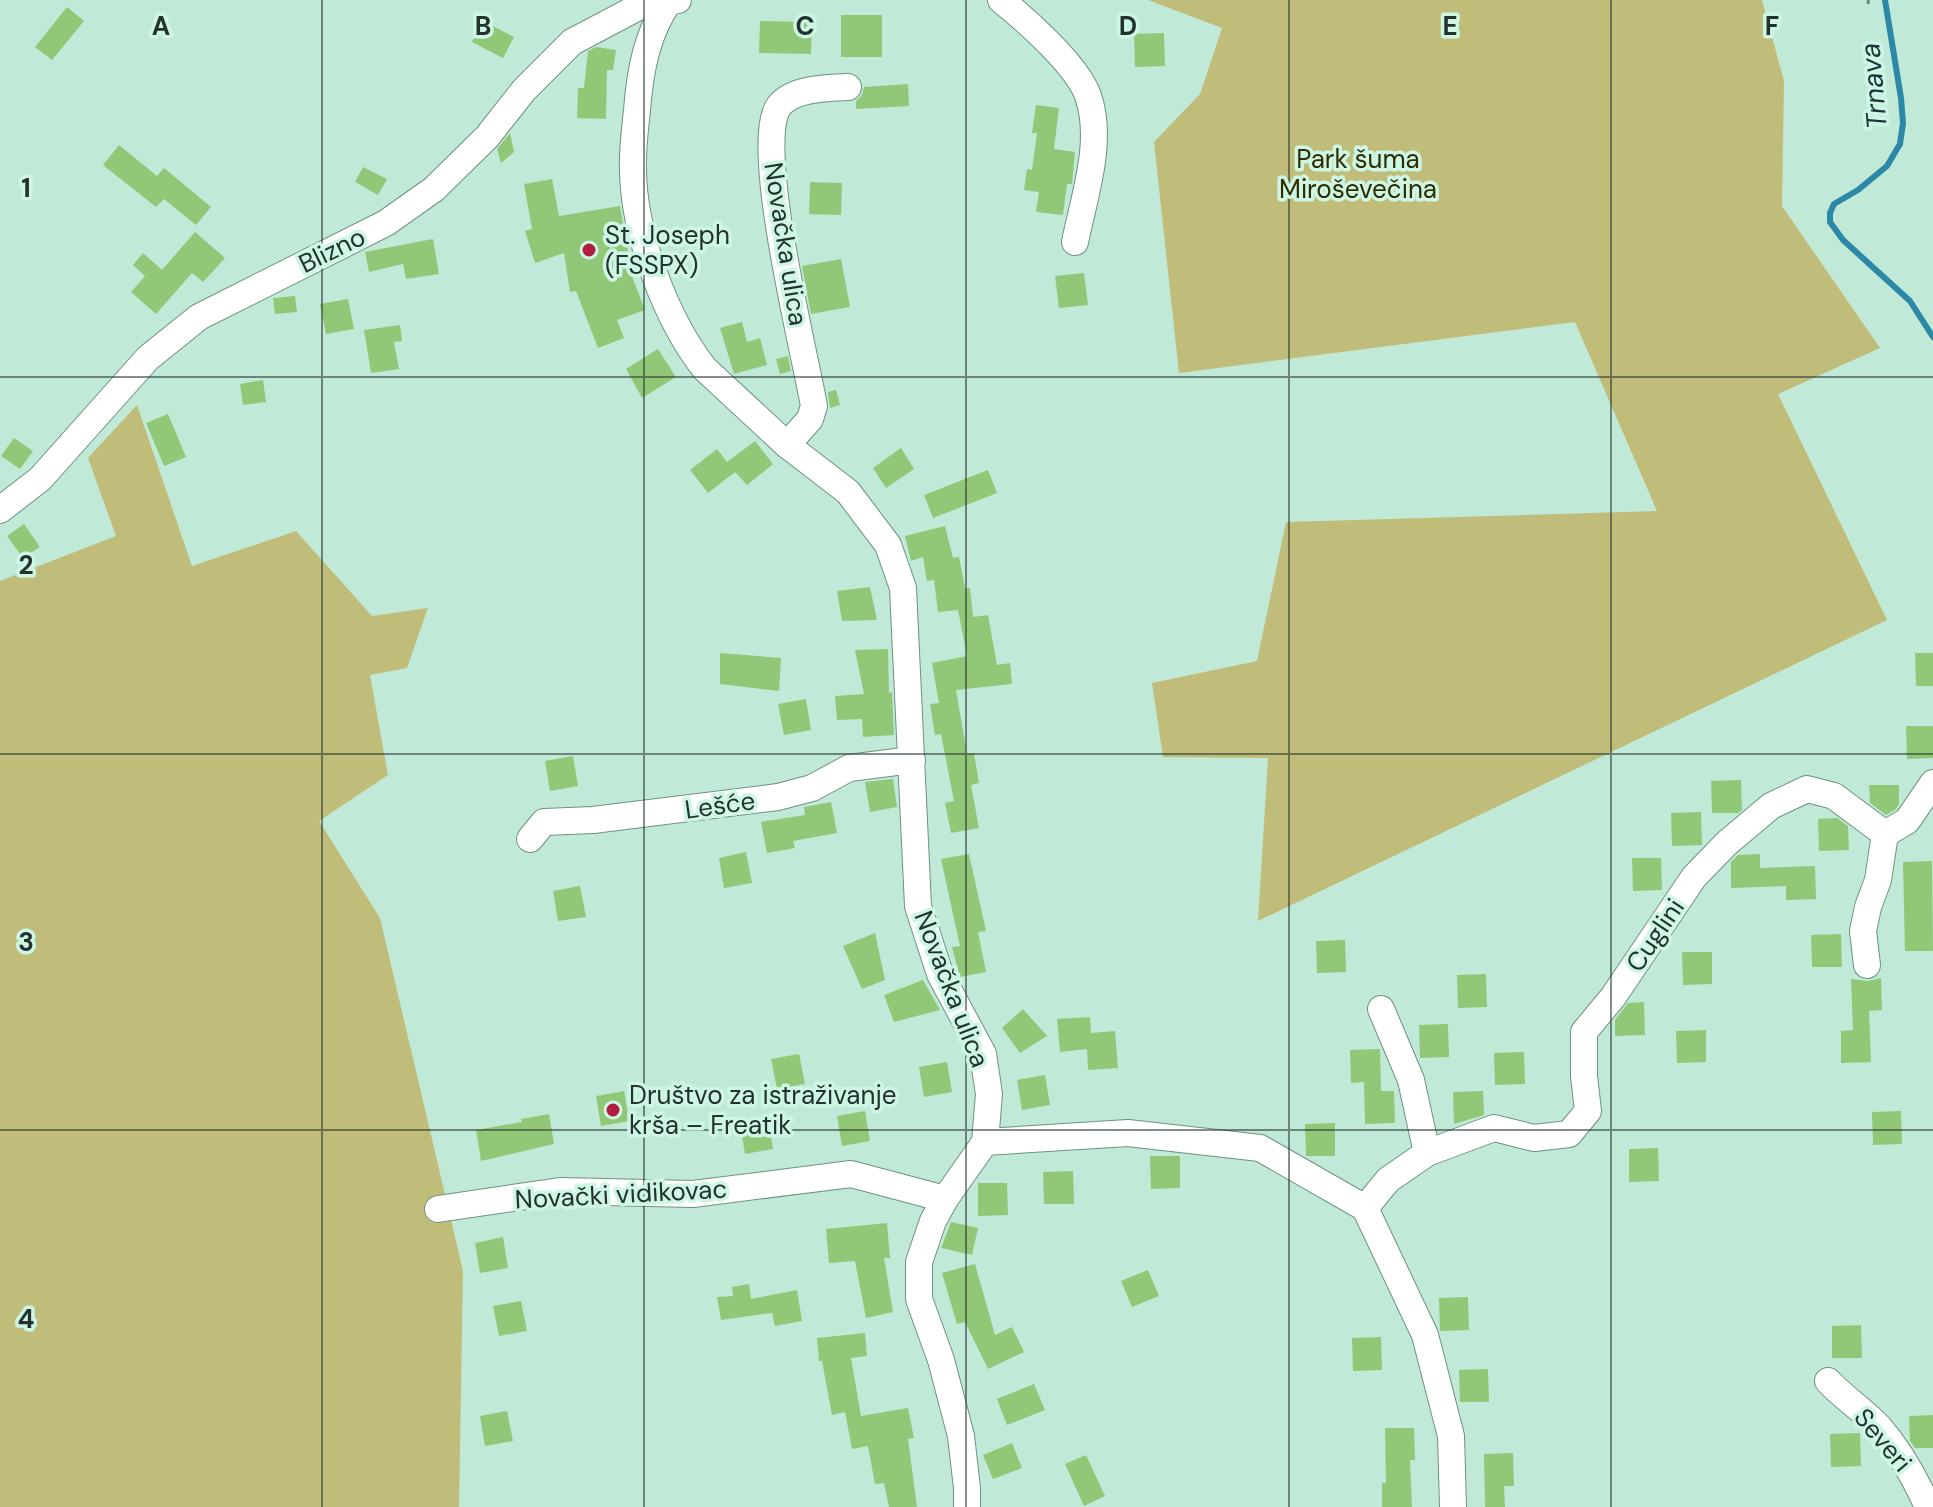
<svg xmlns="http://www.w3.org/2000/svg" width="1933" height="1507" font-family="'DM Sans',sans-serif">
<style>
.green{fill:#c0bd7a}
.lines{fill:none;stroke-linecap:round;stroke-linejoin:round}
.stream{stroke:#2b88a6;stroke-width:6}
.building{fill:#91c877}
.minor-casing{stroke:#6d9282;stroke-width:28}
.path{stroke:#6c877b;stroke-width:3;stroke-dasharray:4 6;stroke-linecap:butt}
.minor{stroke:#fff;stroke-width:26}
.grid{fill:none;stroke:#23322c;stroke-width:2;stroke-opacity:0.55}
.poi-dot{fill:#b11e42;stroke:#cef6e4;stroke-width:3}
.labels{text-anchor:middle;stroke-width:7;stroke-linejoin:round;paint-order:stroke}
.park-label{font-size:26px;fill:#2f2c00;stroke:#cef6e4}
.poi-label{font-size:26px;fill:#23322c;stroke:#cef6e4;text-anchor:start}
.street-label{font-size:26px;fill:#23322c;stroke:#cef6e4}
.water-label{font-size:28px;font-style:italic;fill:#1d323a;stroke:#cef6e4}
.grid-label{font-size:26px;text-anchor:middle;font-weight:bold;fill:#23322c;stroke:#cef6e4;stroke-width:7;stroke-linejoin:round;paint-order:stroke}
</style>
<rect width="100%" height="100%" fill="#c1e9d7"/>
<g class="green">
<polygon points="1148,0 1762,0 1784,81 1782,206 1880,348 1778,394 1887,620 1258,921 1268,758 1163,757 1152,683 1257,661 1286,522 1657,511 1575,322 1179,373 1154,142 1200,94 1222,28"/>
<polygon points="137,405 192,566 296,531 372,616 428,608 407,668 370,675 388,775 319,821 380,918 463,1271 459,1507 0,1507 0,581 116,536 88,458"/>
</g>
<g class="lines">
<polyline class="stream" points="1885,0 1901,98 1903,123 1900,144 1887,166 1858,190 1834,204 1830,213 1830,222 1843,240 1910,301 1933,337"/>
</g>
<g class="building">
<polygon points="67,7 84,21 52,60 35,47"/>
<rect x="841" y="15" width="41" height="42"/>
<polygon points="483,21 514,37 503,58 472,42"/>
<polygon points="760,21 812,22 811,54 759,53"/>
<polygon points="1164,33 1165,66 1135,67 1134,34"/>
<polygon points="596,47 616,50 613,70 607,70 606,119 577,118 578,88 584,88 588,51"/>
<polygon points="908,84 909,106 856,109 856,101 862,95 864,87"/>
<polygon points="1036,105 1059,108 1054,149 1075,152 1072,184 1067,184 1063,215 1036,212 1039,192 1024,190 1027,169 1032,170 1037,133 1032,133"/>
<polygon points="510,133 514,152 501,163 497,149"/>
<polygon points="119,145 157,176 164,168 211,207 196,225 164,199 156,207 103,165"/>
<polygon points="363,167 387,179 378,195 355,182"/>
<polygon points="552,179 559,216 620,206 633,279 645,310 617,320 624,338 598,348 576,291 570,292 564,253 535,263 525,231 532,229 524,184"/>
<polygon points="810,182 842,183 841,215 809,214"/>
<polygon points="195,232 225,258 203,282 192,273 156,314 131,292 145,276 133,265 143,253 162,270"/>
<polygon points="433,239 439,274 406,279 403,264 369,272 365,252"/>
<polygon points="841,259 850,307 811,314 802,266"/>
<polygon points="1084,273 1088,305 1059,308 1055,276"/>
<polygon points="295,296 297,312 275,314 273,298"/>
<polygon points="348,299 354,329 326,334 320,304"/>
<polygon points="742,322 747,342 760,338 767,365 734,374 720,328"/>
<polygon points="400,325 402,341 394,342 399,369 371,373 364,330"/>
<polygon points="658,349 676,377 642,398 626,369"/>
<polygon points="788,356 791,371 780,374 776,359"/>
<polygon points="263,380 266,402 243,405 240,384"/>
<polygon points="836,390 840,405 830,408 828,392"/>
<polygon points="168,414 186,457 164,466 146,423"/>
<polygon points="14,438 33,451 20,469 1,456"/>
<polygon points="755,441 773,464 747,485 735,472 708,493 690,470 717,449 727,462"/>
<polygon points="901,448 914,469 886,488 873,468"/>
<polygon points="988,470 997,493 933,518 924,495"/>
<polygon points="24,524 40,547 23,558 7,536"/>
<polygon points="945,526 953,558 959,557 965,588 970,588 973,617 988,615 997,665 1010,663 1012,684 956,690 967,754 974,753 979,783 971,785 979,828 951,833 945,803 954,801 941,734 935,735 930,704 939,703 932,663 967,656 958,610 938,612 934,580 927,581 923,557 911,561 905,536"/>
<polygon points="870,587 877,620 842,621 837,591"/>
<polygon points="888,649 889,693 892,692 894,735 863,737 862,719 837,720 835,696 864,694 855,650"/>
<polygon points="720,653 781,658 779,691 720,684"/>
<polygon points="1915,653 1933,653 1933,686 1916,686"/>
<polygon points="806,699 811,730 784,735 778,704"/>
<polygon points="1906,726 1933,726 1933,758 1907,759"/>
<polygon points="573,756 578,786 550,791 545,761"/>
<polygon points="893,779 897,807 870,812 865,782"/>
<polygon points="1741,780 1742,810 1738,813 1712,813 1711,781"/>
<polygon points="1869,785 1899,785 1899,804 1896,809 1886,815 1870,803"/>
<polygon points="831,802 837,833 793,841 795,848 767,853 761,822 805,815 804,807"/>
<polygon points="1701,812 1702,845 1672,846 1671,813"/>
<polygon points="1837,818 1848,826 1849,850 1819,851 1818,819"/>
<polygon points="746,852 752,883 724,888 719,858"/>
<polygon points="969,854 986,931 978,932 986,972 960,977 952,947 960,946 941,859"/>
<polygon points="1760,854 1760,868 1815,866 1816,899 1786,900 1786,886 1731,888 1731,862 1738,855"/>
<polygon points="1632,858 1661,858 1662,890 1633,891"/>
<polygon points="1932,861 1933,951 1905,951 1903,862"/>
<polygon points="580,886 586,917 558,921 553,891"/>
<polygon points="875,933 885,980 862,989 843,946"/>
<polygon points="1841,934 1842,967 1812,967 1811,935"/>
<polygon points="1345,940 1346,972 1317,973 1316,941"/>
<polygon points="1682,952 1712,952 1712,984 1683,985"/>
<polygon points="1486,974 1487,1007 1458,1008 1457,975"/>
<polygon points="1881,978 1882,1010 1869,1011 1871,1062 1841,1063 1841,1031 1853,1030 1851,979 1868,981"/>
<polygon points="923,980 940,1010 894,1022 884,995"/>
<polygon points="1644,1002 1645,1035 1615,1036 1615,1020 1628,1003"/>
<polygon points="1023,1009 1047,1036 1020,1053 1002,1028"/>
<polygon points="1090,1017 1091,1033 1115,1031 1118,1068 1088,1070 1087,1049 1060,1052 1057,1019"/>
<polygon points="1448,1024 1449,1057 1420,1058 1419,1025"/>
<polygon points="1706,1030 1706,1062 1677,1063 1676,1031"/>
<polygon points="1380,1049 1381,1091 1394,1091 1395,1123 1365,1124 1364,1082 1351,1083 1350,1050"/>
<polygon points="1524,1052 1525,1084 1495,1085 1494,1053"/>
<polygon points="799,1054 805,1084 777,1089 771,1059"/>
<polygon points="947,1062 952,1092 924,1097 919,1067"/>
<polygon points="1045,1075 1050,1105 1022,1110 1017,1080"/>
<polygon points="624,1091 629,1121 601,1126 596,1096"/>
<polygon points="1483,1091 1484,1115 1454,1124 1453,1092"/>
<polygon points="865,1111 870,1141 842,1146 837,1116"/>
<polygon points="1901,1111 1902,1144 1873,1145 1872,1112"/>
<polygon points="549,1114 554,1144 481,1161 476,1130 522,1122 521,1119"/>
<polygon points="768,1119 773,1149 745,1154 740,1124"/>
<polygon points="1335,1123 1335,1156 1306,1156 1305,1124"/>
<polygon points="1658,1148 1659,1181 1629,1182 1629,1149"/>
<polygon points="1150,1156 1180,1156 1180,1188 1151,1189"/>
<polygon points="1073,1171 1074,1204 1044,1204 1043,1172"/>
<polygon points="978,1183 1007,1183 1008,1215 978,1216"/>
<polygon points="951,1222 978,1228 972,1255 941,1248"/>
<polygon points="887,1223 890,1258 884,1258 893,1312 866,1318 855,1261 829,1263 826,1229"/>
<polygon points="503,1237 508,1268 480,1273 475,1243"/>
<polygon points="975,1264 995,1335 1012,1327 1024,1352 988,1369 965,1322 957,1324 942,1273"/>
<polygon points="1148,1270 1159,1296 1132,1307 1121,1281"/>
<polygon points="749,1284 751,1299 797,1290 802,1321 775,1326 772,1313 721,1320 717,1297 733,1296 732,1287"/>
<polygon points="1468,1297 1469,1330 1440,1331 1439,1298"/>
<polygon points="521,1301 527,1331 499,1336 493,1306"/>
<polygon points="1861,1325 1862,1358 1832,1358 1832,1326"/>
<polygon points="865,1333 867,1356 851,1358 861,1416 908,1408 914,1438 908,1439 917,1507 889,1507 884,1483 875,1484 868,1446 852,1449 845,1412 832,1415 822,1361 819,1361 817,1338"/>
<polygon points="1381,1337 1382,1370 1353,1371 1352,1338"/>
<polygon points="1488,1369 1489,1402 1460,1402 1459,1370"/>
<polygon points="1034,1384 1045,1410 1007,1425 997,1399"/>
<polygon points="507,1411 513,1441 485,1446 480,1416"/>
<polygon points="1933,1415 1933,1448 1915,1448 1910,1441 1909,1416"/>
<polygon points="1385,1428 1414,1428 1415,1460 1410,1460 1412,1507 1382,1507 1382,1483 1386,1483"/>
<polygon points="1860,1433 1861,1466 1831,1467 1830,1434"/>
<polygon points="1012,1443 1022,1468 993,1479 983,1455"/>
<polygon points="1513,1453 1514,1486 1504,1486 1505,1507 1485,1507 1484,1454"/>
<polygon points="1086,1455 1105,1496 1084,1506 1065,1464"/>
</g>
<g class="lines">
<g class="minor-casing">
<g id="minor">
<path d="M670 0C647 32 640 71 637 110 635 130 632 151 633 171 634 234 666 320 705 369L787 445 848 492 888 545 903 588 918 906 940 974 983 1054 989 1094 985 1142 945 1199 933 1221 919 1262V1299L941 1360 961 1436 967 1488V1507"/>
<path d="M1001 0C1026 20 1078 66 1088 96 1104 141 1084 197 1075 242"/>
<path d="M787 445 810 419 814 406C805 354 752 143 779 106 793 88 827 88 848 87"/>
<polyline points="0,510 40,479 148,358 199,317 386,223 434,189 487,137 524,90 572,42 642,5 678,0"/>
<polyline points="530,839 544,822 593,820 778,797 812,788 849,768 912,760"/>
<polyline points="1867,965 1863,931 1868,907 1878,880 1885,834"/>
<polyline points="1381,1009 1411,1080 1427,1153"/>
<polyline points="985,1142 1128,1133 1260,1148 1365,1208 1425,1335 1451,1436 1453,1507"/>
<polyline points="1365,1208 1388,1180 1427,1153 1494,1128 1534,1138 1569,1134 1588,1111 1584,1076 1584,1032 1613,997 1694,877 1727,843 1771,806 1807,789 1834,796 1885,834 1907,821 1933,783"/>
<polyline points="438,1209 560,1191 693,1194 851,1174 945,1199"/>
<path d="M1828 1381C1844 1398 1863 1410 1879 1427 1900 1451 1915 1478 1928 1507"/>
</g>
</g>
<polyline class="path" points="1868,0 1869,8"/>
<use href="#minor" class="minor"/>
</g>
<path class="grid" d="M322 0V1507M644 0V1507M966 0V1507M1289 0V1507M1611 0V1507M0 377H1933M0 754H1933M0 1130H1933"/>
<g class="poi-dot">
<circle cx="589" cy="250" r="8"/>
<circle cx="613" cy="1110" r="8"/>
</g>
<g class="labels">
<g class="park-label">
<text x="1358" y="168">Park šuma<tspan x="1358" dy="30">Miroševečina</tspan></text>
</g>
<g class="poi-label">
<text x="605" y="244">St. Joseph<tspan x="605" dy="30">(FSSPX)</tspan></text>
<text x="629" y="1104">Društvo za istraživanje<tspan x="629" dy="30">krša – Freatik</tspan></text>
</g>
<g class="street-label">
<text transform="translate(786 244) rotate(81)" y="9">Novačka ulica</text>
<text transform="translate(332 250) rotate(-26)" y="9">Blizno</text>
<text transform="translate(720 805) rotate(-8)" y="9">Lešće</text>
<text transform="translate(1655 935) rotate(-56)" y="9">Cuglini</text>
<text transform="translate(952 989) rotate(69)" y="9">Novačka ulica</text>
<text transform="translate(621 1194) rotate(-3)" y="9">Novački vidikovac</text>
<text transform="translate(1883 1440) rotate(50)" y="9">Severi</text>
</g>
<g class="water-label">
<text transform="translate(1873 86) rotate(-95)" y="10">Trnava</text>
</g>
</g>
<g class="grid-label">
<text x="161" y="35">A</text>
<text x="483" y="35">B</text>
<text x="805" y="35">C</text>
<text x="1128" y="35">D</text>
<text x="1450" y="35">E</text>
<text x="1772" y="35">F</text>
<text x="26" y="197">1</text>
<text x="26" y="574">2</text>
<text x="26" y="951">3</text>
<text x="26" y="1328">4</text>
</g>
</svg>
